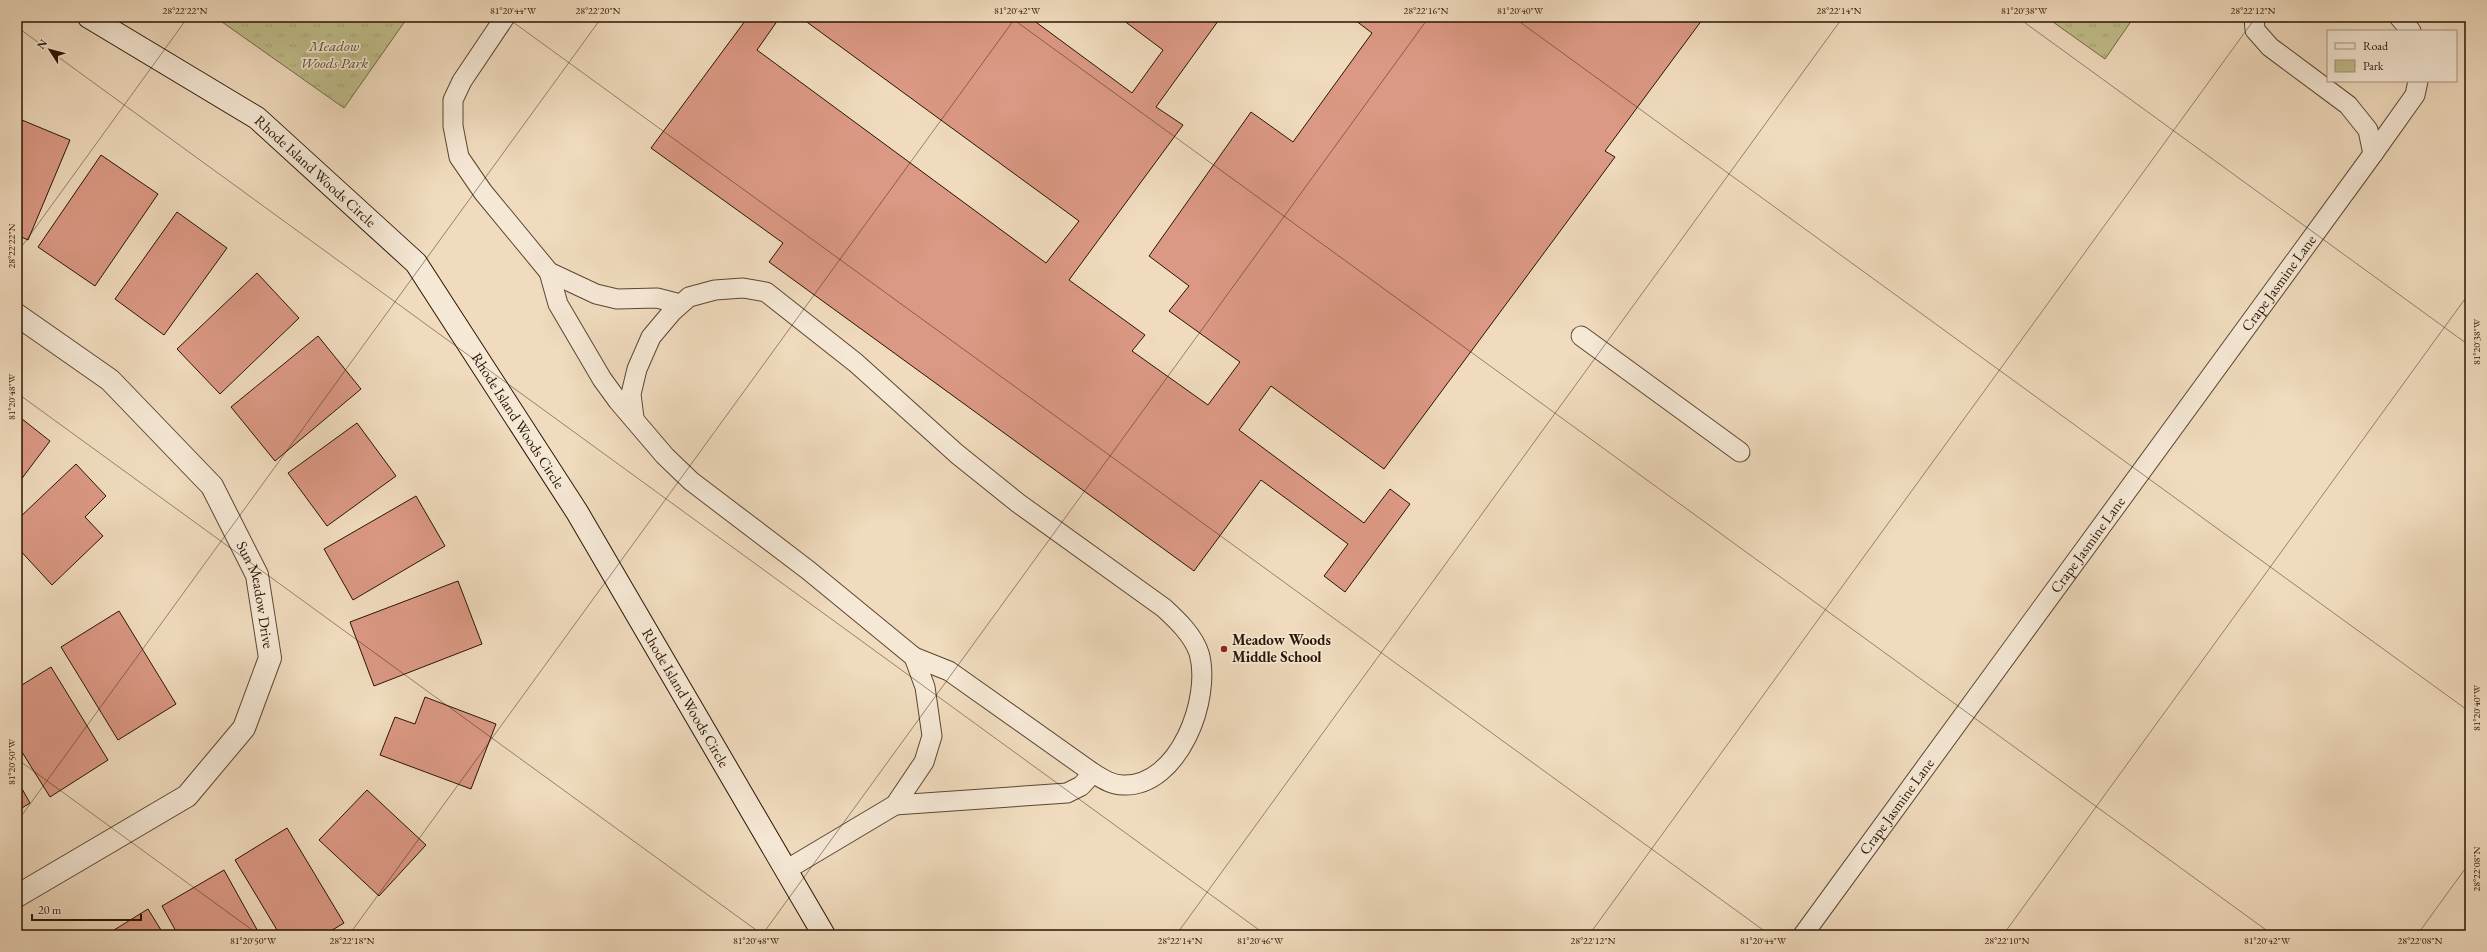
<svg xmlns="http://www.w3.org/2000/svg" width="2487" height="952" font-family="'EB Garamond',serif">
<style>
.park{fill:url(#park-tufts);stroke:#756947}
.building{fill:#db9884;stroke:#2a1402}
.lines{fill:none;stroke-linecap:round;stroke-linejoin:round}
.lane-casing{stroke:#5c4631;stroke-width:21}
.street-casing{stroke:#5c4631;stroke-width:24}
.secondary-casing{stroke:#2a1402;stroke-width:24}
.lane{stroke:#f5e8d5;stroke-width:19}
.street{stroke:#f5e8d5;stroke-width:22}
.secondary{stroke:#f5e8d5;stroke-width:22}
.ticks{fill:none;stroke:#2a1402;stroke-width:1;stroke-opacity:0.45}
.poi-dot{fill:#8f2418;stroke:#f5e8d5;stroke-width:1.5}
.labels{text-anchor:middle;stroke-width:3.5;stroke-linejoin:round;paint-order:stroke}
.park-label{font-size:15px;font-style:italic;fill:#5e5032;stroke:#f5e8d5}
.street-label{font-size:15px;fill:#2a1402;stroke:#f5e8d5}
.poi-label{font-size:15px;font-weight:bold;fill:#2a1402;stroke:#f5e8d5;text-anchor:start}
.neatline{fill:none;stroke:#2a1402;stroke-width:1.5}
.ticks-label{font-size:10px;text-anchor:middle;fill:#2a1402}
</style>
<defs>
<pattern id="park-tufts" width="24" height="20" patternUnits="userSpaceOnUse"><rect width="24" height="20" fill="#c0be8c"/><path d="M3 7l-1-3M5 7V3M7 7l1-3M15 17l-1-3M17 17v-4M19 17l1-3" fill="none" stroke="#a5a277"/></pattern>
</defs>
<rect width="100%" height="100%" fill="#f0dbbe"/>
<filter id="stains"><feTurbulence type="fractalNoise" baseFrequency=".005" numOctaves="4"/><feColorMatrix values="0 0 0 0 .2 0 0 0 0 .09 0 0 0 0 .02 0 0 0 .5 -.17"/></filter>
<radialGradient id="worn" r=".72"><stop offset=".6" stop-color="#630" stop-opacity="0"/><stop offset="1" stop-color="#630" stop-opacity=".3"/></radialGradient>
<g class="park">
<polygon points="215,17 408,17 344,108"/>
<polygon points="2046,17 2134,17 2105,59"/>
</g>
<g class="building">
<polygon points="332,17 343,17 339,22"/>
<polygon points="748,17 780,17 757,50 1046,263 1079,221 800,17 1029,17 1132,93 1163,50 1119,17 1221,17 1156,107 1183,125 1069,280 1145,335 1132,351 1208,405 1240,362 1169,311 1189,286 1149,256 1251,112 1293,142 1372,33 1351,17 1699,17 1702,20 1605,151 1615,157 1384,469 1271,386 1239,430 1364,523 1390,489 1410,504 1345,592 1324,576 1348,544 1261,480 1194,571 769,262 783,243 651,148"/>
<polygon points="17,118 70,140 28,240 17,235"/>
<polygon points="101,155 158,194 95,286 38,247"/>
<polygon points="177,212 227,248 164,335 115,299"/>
<polygon points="257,273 299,318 220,394 177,349"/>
<polygon points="318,336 361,389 275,461 231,407"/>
<polygon points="17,415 50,441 17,485"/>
<polygon points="357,423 396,476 327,526 288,473"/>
<polygon points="76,464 106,496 85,517 103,536 52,585 17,547 17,520"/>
<polygon points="416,496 445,546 353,600 324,549"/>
<polygon points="458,581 482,644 374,686 350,622"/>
<polygon points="119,611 176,704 118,740 61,647"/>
<polygon points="51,667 108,760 50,797 17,744 17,688"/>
<polygon points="425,697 496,724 471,789 380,755 395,717 415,724"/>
<polygon points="17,780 30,803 17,811"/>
<polygon points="367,790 426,845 379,896 319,840"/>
<polygon points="287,828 344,923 324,935 280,935 235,860"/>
<polygon points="224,870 260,935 178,935 162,906"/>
<polygon points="148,909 164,935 106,935"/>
</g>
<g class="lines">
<g class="lane-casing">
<g id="lane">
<polyline points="505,17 462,81 453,100 453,126 459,157 483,192 549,272 596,294 617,299 657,298 680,304"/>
<polyline points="2254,17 2255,30 2270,47 2348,105 2368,130 2373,154"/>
<polyline points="2399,17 2411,31"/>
<polyline points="549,272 558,304 602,379 618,401 665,456 691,481 808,570 914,657 925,687 932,736 924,762 895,805 786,870"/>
<polyline points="1581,336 1740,452"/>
<path d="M634 418 631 394 637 369 651 337 672 312 689 297 715 290 743 288 766 292 856 363 957 454 1018 503 1164 608C1177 620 1193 635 1199 653 1212 698 1179 787 1123 785 1112 785 1103 779 1093 773L949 671 914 657"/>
<polyline points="895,805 1067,793 1081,786 1093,773"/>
<path id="s1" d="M1803 935 2373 154 2415 95 2418 81"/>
</g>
</g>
<g class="street-casing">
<g id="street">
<path id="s2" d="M17 315 110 380 212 486 257 575 270 658 244 728 187 796 17 896"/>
</g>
</g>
<g class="secondary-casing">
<g id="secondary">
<path id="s3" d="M89 17 257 118 416 263 577 512 824 935"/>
</g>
</g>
<use href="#lane" class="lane"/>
<use href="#street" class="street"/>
<use href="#secondary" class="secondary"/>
</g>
<path class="ticks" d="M506 17 1770 935M1010 17 2273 935M1513 17 2470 712M2017 17 2470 346M17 27 1266 935M17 253 188 17M17 393 763 935M17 759 259 935M17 822 602 17M349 935 1016 17M762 935 1429 17M1176 935 1843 17M1589 935 2256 17M2003 935 2470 292M2417 935 2470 862"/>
<circle class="poi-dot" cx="1224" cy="649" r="4"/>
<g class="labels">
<g class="park-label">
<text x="334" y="51">Meadow<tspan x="334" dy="17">Woods Park</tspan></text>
</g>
<g class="street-label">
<text dy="5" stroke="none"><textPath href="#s3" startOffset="275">Rhode Island Woods Circle</textPath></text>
<text dy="5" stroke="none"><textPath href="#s1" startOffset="807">Crape Jasmine Lane</textPath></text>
<text dy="5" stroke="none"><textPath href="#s3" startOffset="599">Rhode Island Woods Circle</textPath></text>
<text dy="5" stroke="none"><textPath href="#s1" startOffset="483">Crape Jasmine Lane</textPath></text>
<text dy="5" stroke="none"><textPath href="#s2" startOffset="379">Sun Meadow Drive</textPath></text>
<text dy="5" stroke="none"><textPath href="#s3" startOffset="923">Rhode Island Woods Circle</textPath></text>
<text dy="5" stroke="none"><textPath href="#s1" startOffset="159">Crape Jasmine Lane</textPath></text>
</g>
<g class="poi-label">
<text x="1232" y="645">Meadow Woods<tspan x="1232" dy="17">Middle School</tspan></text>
</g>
</g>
<rect width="2487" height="952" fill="none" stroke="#f0dbbe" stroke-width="44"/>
<rect x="2327" y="30" width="130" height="52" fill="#f5e8d5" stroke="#a49381"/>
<rect x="2335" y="43" width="20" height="6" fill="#f5e8d5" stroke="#a49381"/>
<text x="2363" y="50" font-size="12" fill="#2a1402">Road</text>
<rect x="2335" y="60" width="20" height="12" fill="url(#park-tufts)" stroke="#a49381"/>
<text x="2363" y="70" font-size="12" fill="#2a1402">Park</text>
<g transform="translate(50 50) rotate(306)" stroke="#f5e8d5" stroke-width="3" paint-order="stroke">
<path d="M0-3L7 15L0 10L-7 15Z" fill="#2a1402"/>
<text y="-6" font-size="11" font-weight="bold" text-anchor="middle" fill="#2a1402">N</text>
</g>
<path d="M32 914v6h109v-6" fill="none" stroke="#2a1402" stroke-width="2"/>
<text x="38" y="914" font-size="12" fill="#2a1402" stroke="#f5e8d5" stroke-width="3" paint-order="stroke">20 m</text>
<rect x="22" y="22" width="2443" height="908" class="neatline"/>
<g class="ticks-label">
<text x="185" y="14">28°22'22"N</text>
<text x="513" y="14">81°20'44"W</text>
<text x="598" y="14">28°22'20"N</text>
<text x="1017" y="14">81°20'42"W</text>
<text x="1426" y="14">28°22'16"N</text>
<text x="1520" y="14">81°20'40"W</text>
<text x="1839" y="14">28°22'14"N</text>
<text x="2024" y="14">81°20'38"W</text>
<text x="2253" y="14">28°22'12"N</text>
<text transform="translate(11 246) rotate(-90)" y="4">28°22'22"N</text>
<text transform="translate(2476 342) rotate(-90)" y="4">81°20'38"W</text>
<text transform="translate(11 397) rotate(-90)" y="4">81°20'48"W</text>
<text transform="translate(2476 708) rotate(-90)" y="4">81°20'40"W</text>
<text transform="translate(11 762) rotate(-90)" y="4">81°20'50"W</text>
<text transform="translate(2476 869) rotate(-90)" y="4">28°22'08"N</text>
<text x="253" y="944">81°20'50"W</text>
<text x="352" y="944">28°22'18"N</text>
<text x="756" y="944">81°20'48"W</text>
<text x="1180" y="944">28°22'14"N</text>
<text x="1260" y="944">81°20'46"W</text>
<text x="1593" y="944">28°22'12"N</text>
<text x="1763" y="944">81°20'44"W</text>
<text x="2007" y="944">28°22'10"N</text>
<text x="2267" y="944">81°20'42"W</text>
<text x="2420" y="944">28°22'08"N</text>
</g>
<rect width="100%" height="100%" filter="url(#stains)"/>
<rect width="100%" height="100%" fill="url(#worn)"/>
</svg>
